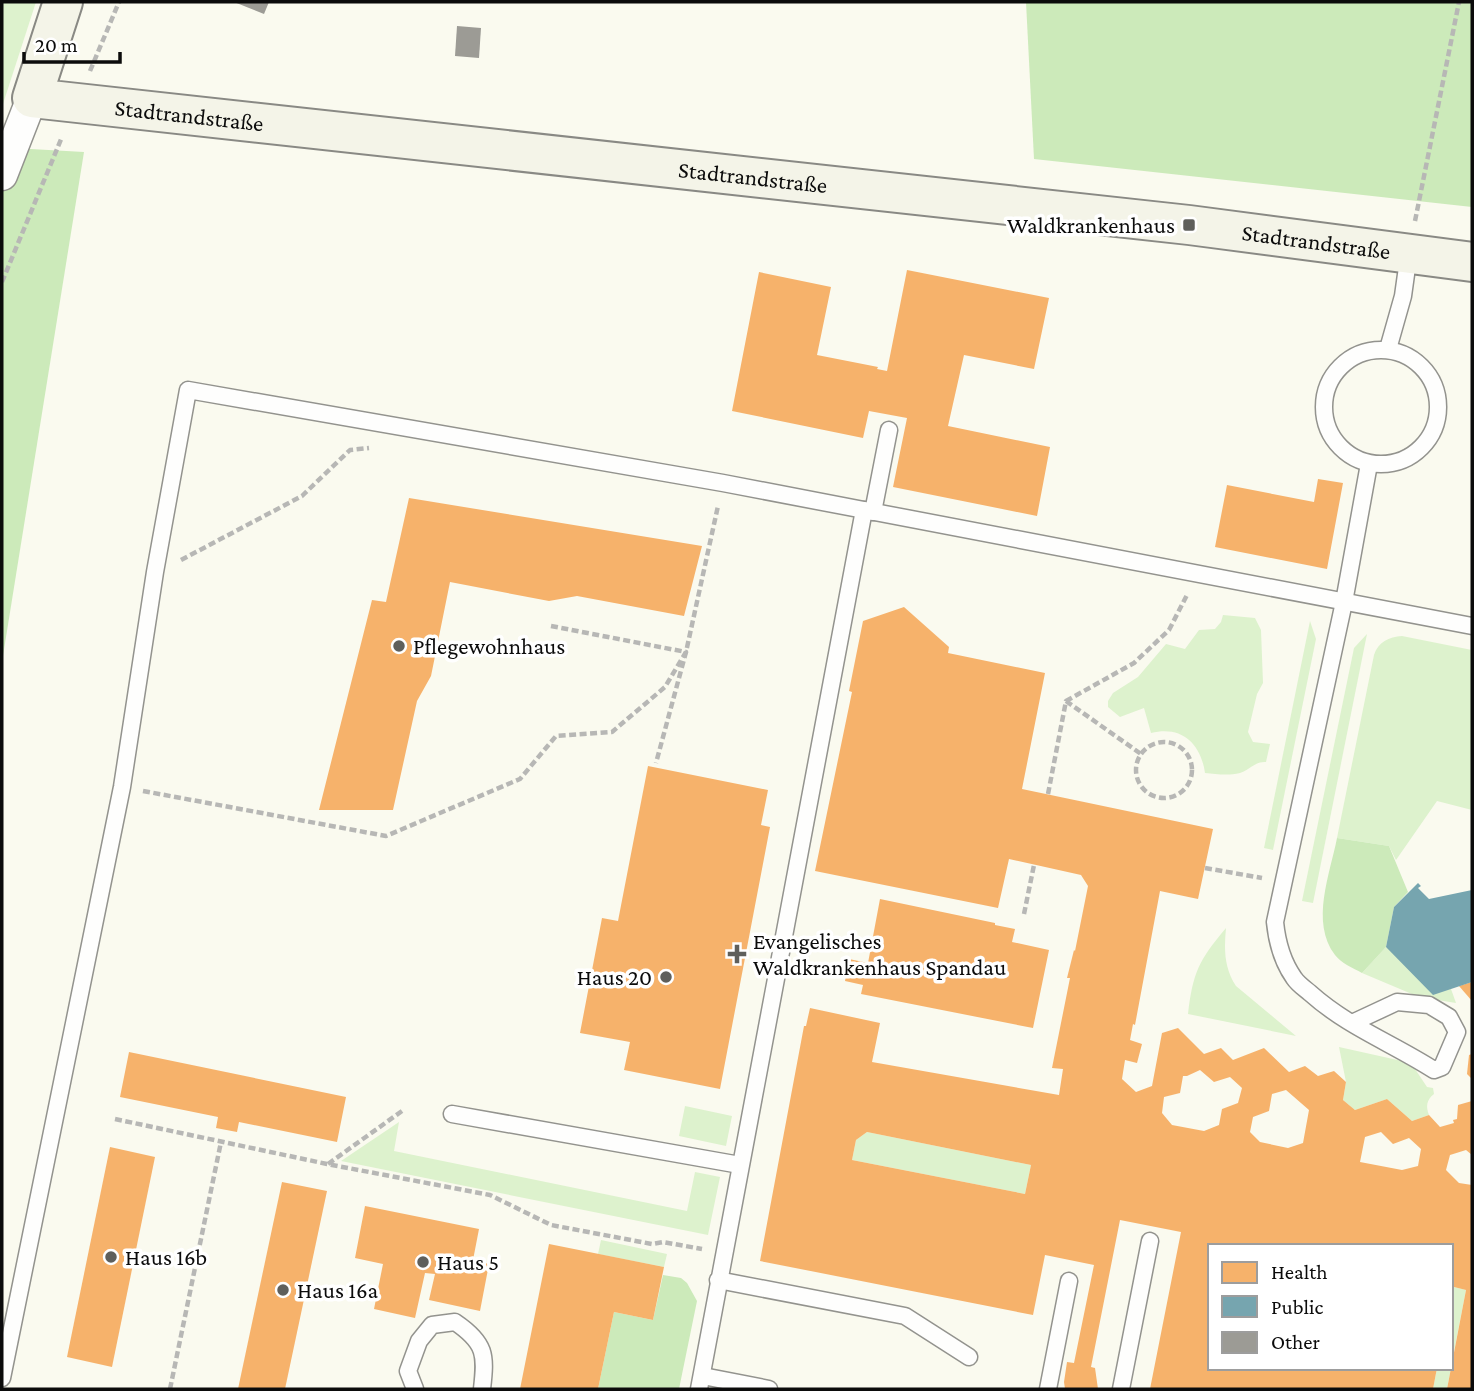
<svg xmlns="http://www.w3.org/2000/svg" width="1474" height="1391" font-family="'Crimson Pro',serif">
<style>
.green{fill:#ddf2cd}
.forest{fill:#cceaba}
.health{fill:#f6b26b;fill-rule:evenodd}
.public{fill:#76a5af}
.building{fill:#9c9b95}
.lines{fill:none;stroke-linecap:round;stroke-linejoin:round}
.lane-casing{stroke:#93938e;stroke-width:19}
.street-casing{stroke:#93938e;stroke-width:33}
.secondary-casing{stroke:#898984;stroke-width:42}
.path{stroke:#b7b7b5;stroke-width:4.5;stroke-dasharray:7 3.5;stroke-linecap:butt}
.lane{stroke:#fefefd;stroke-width:16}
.street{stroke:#fefefd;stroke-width:30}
.secondary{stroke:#f4f4e8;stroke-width:38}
.poi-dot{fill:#5f5f5b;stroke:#fff;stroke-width:2.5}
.labels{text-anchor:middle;stroke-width:7;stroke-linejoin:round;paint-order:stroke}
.street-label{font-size:23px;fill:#0b0b0b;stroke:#fff}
.poi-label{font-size:23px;fill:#0b0b0b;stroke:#fff;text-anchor:start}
</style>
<rect width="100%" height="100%" fill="#fafaef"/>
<g class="green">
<polygon points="2,2 36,2 2,107"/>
<path d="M1223 615 1255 618 1261 630 1263 683 1257 694 1248 732 1253 742 1270 744 1266 762C1255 761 1250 770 1240 773 1228 776 1216 774 1205 773 1201 744 1182 725 1151 733L1144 708 1120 717 1108 707V701L1113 693 1138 677 1166 644 1185 649 1199 630 1215 629 1221 622Z"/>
<polygon points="1310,621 1316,639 1273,850 1264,848"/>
<polygon points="1367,634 1313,903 1302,901 1354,648"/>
<path d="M1402 636 1472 650V810L1437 801 1396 860 1389 846 1337 838 1374 655C1378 642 1389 637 1402 636Z"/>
<path d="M1226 928C1224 949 1224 968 1236 986L1296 1036 1188 1014C1193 972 1199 960 1226 928Z"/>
<polygon points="1386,947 1451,989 1456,1003 1419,997 1362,973"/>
<path d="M1339 1047 1411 1063 1427 1087 1433 1088 1434 1094C1426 1100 1426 1107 1429 1115L1412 1121 1387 1099 1355 1110 1343 1100 1346 1082Z"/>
<polygon points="685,1106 732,1116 726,1146 679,1136"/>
<polygon points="399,1122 394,1151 687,1211 695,1172 720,1177 708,1235 341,1161"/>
<polygon points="867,1132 1031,1165 1025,1194 852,1160 856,1140"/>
<polygon points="601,1240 667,1254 664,1267 598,1254"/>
<polygon points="1454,1287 1466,1290 1451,1367 1451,1299"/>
<polygon points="1437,1368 1451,1368 1447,1389 1433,1389"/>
</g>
<g class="forest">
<polygon points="1026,2 1472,2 1472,207 1034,159"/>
<polygon points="13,148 84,152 2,662 2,175"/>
<path d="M1337 838 1389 846 1408 892 1394 907 1386 947 1362 973C1353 968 1341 963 1335 955 1310 922 1330 874 1337 838Z"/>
<polygon points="663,1275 681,1278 687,1283 697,1301 679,1389 598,1389 614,1312 653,1320"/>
</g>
<g class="health">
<polygon points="907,270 1049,298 1034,369 964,355 948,426 1050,447 1037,516 893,487 907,418 869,411 863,438 732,411 759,272 831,287 817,355 878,367 877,369 887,371"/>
<polygon points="1318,479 1343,483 1327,569 1215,547 1227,485 1314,502"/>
<polygon points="409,498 702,546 684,616 577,596 549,601 450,582 431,676 417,701 393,810 319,810 372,600 386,602"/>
<path d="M904 607 949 647 948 653 1045 673 1022 789 1213 829 1198 899 1160 891 1135 1025 1133 1024 1130 1040 1142 1044 1137 1063 1125 1060 1122 1079 1136 1092 1152 1086 1162 1033 1178 1028 1204 1054 1221 1048 1233 1060 1264 1048 1289 1072 1305 1066 1318 1076 1334 1071 1346 1082 1343 1100 1355 1110 1387 1099 1412 1121 1429 1115 1440 1127 1454 1123 1453 1120 1457 1119 1458 1105 1472 1101V1155L1466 1150 1450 1155 1446 1170 1459 1183 1472 1185V1389H1447L1466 1290 1454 1287 1451 1293V1246H1210V1368H1437L1433 1389H1150L1181 1232 1120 1220 1091 1367 1095 1368 1098 1389H1065L1064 1382 1067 1362 1074 1363 1094 1265 1045 1255 1033 1315 760 1261 804 1026H806L810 1008 880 1023 872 1062 1059 1095 1063 1069 1052 1068 1070 978H1067L1074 950 1075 951 1088 886 1081 875 1009 859 998 908 815 871 852 692 849 691 863 621ZM1200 1070 1214 1082 1230 1077 1242 1088 1238 1103 1222 1109 1219 1125 1204 1131 1172 1125 1162 1113 1164 1097 1180 1093 1183 1076H1187ZM1286 1090 1309 1110 1303 1143 1288 1148 1260 1142 1250 1132 1253 1117 1269 1111 1272 1094ZM867 1132 1031 1165 1025 1194 852 1160 856 1140ZM1381 1132 1393 1144 1409 1138 1421 1149 1418 1166 1402 1170 1360 1162 1365 1137Z"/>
<polygon points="648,766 768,790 761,825 770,827 720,1089 624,1070 630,1042 580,1033 602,918 618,921"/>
<polygon points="880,899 995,923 995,925 1015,929 1012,942 1049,950 1033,1028 861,994 863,985 845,981 849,959 868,963"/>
<polygon points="1472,982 1472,1001 1459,986"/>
<polygon points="129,1052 346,1097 337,1142 239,1122 237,1132 216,1128 218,1117 120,1097"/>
<polygon points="1472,1054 1472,1079 1467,1074 1469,1055"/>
<polygon points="110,1147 155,1157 112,1367 67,1357"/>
<polygon points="282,1182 327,1191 285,1389 238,1389"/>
<polygon points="365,1206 479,1229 473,1260 489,1264 480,1311 429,1300 435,1274 425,1273 415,1318 374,1309 383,1264 355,1258"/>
<polygon points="549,1244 664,1267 653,1320 614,1312 598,1389 520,1389"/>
</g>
<polygon class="public" points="1418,883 1421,886 1418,888 1429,899 1472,890 1472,982 1433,995 1386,947 1394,907"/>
<g class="building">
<polygon points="234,2 269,2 264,14"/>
<polygon points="457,26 481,28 479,58 455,56"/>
</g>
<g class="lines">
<g class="lane-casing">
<g id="lane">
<polyline points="1388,349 1403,296 1409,253"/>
<circle cx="1381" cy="407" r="57"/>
<polyline points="873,512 889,430"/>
<path d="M1352 1023 1397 1002 1429 1005 1449 1017 1457 1032 1442 1067 1434 1070C1392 1043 1348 1027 1310 993 1304 988 1298 984 1294 978 1282 961 1277 942 1275 922L1344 602 1369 464"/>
<polyline points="452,1114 740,1165"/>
<polyline points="718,1280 905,1316 969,1357"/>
<polyline points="703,1376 769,1389"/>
<polyline points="2,1378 122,787 155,572 188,390 723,483 864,510"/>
<path d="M415 1389 408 1371 419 1341 432 1325 455 1322C486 1343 486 1355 482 1389"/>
<polyline points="699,1389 864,510 1472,626"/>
<polyline points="1048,1389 1069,1281"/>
<polyline points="1121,1389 1150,1241"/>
</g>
</g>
<g class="street-casing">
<polyline id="street" points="2,175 32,98"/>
</g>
<g class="secondary-casing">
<g id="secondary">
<path id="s1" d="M63 2 32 98 1189 225 1472 262"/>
</g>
</g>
<g class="path">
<polyline points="90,71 119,2"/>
<polyline points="1415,221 1459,2"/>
<polyline points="2,282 62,137"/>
<polyline points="181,560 302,496 350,450 369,448"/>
<polyline points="551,626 686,652 656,763"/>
<polyline points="1066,701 1141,754"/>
<circle cx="1164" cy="770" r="28"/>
<polyline points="143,791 386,836 520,779 556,736 612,732 665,687 686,652 718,506"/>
<polyline points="1048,794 1066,701 1134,663 1169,630 1188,593"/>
<polyline points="1205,868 1262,878"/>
<polyline points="1024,914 1034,865"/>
<polyline points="115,1119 327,1164 490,1195 551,1225 652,1244 663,1242 702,1249"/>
<polyline points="328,1164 402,1111"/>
<polyline points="170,1389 221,1142"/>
</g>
<use href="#lane" class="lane"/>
<use href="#street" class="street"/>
<use href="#secondary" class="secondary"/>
</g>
<g class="poi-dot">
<rect x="1182" y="218" width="14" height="14" rx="3.5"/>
<circle cx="399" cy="646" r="7"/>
<path d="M733.5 943.5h7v7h7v7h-7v7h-7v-7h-7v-7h7z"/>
<circle cx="666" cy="977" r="7"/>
<circle cx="111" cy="1257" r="7"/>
<circle cx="423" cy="1262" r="7"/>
<circle cx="283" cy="1290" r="7"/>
</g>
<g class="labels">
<g class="street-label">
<text dy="8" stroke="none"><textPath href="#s1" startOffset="259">Stadtrandstraße</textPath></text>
<text dy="8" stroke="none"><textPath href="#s1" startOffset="826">Stadtrandstraße</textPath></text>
<text dy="8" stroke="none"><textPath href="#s1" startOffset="1393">Stadtrandstraße</textPath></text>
</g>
<g class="poi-label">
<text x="1175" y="233" text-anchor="end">Waldkrankenhaus</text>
<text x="413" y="654">Pflegewohnhaus</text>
<text x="753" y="949">Evangelisches<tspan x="753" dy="26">Waldkrankenhaus Spandau</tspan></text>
<text x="652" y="985" text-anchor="end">Haus 20</text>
<text x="125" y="1265">Haus 16b</text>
<text x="437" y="1270">Haus 5</text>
<text x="297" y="1298">Haus 16a</text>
</g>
</g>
<rect width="1474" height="1391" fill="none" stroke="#0b0b0b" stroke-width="7"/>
<rect x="1208" y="1244" width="245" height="126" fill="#ffffff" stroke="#9d9d9d" stroke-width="2"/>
<rect x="1222" y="1262" width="35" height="21" fill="#f6b26b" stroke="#9d9d9d" stroke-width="2"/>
<text x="1271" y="1279" font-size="21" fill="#0b0b0b">Health</text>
<rect x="1222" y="1296" width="35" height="21" fill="#76a5af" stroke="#9d9d9d" stroke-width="2"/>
<text x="1271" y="1314" font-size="21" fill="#0b0b0b">Public</text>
<rect x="1222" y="1332" width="35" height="21" fill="#9c9b95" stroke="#9d9d9d" stroke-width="2"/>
<text x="1271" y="1349" font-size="21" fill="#0b0b0b">Other</text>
<path d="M24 52v10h96v-10" fill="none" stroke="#0b0b0b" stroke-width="3.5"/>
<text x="35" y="52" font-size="21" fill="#0b0b0b" stroke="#ffffff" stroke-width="5" paint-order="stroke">20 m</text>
</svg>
